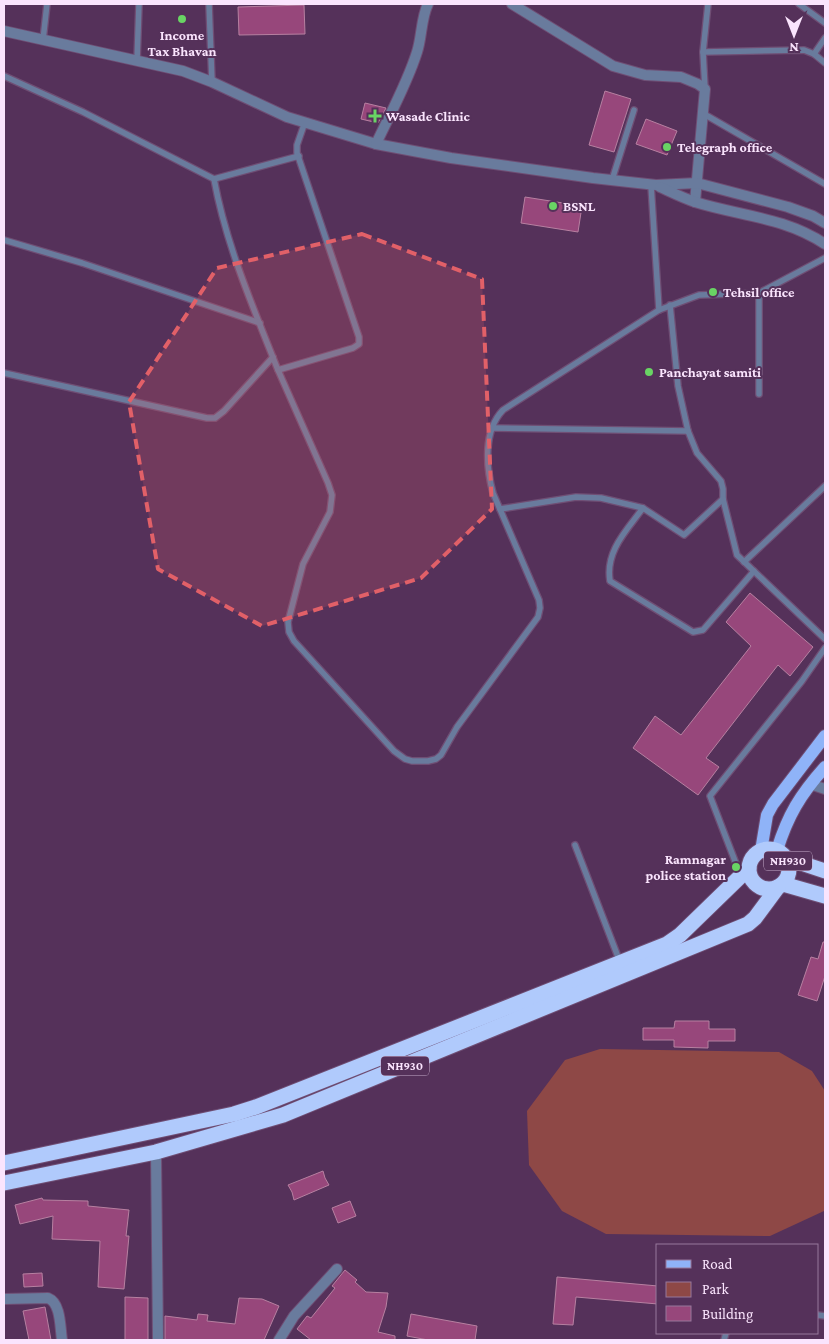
<svg xmlns="http://www.w3.org/2000/svg" width="829" height="1344" font-family="'Crimson Pro',serif">
<style>
.green{fill:#8e4846}
.building{fill:#97477b;stroke:#b780a1}
.lines{fill:none;stroke-linecap:round;stroke-linejoin:round}
.lane-casing{stroke:#6f4e74;stroke-width:8}
.street-casing{stroke:#6f4e74;stroke-width:12}
.primary-casing{stroke:#6f4e74;stroke-width:14}
.highway-casing{stroke:#6f4e74;stroke-width:17}
.lane{stroke:#697b9d;stroke-width:5.5}
.street{stroke:#697b9d;stroke-width:10}
.primary{stroke:#8fb3f8;stroke-width:12}
.highway{stroke:#b0cafc;stroke-width:15}
.marked{fill:#e16068;fill-opacity:0.2;stroke:#e16068;stroke-width:4;stroke-dasharray:10 6;stroke-linejoin:round}
.poi-dot{fill:#69d464;stroke:#55315a;stroke-width:2}
.labels{text-anchor:middle;stroke-width:4;stroke-linejoin:round;paint-order:stroke}
.shield{fill:#55315a;stroke:#c8aecc;stroke-width:1}
.shield-label{font-size:12px;font-weight:bold;fill:#fae4fd}
.poi-label{font-size:14px;font-weight:bold;fill:#fae4fd;stroke:#55315a;text-anchor:start}
</style>
<rect width="100%" height="100%" fill="#55315a"/>
<polygon class="green" points="600,1049 779,1052 812,1071 825,1091 824,1211 770,1236 606,1234 562,1211 529,1165 527,1111 565,1060"/>
<g class="building">
<polygon points="304,5 305,34 239,35 238,7"/>
<polygon points="605,91 631,99 614,152 589,145"/>
<polygon points="365,103 386,108 378,123 361,119"/>
<polygon points="646,119 677,131 667,155 636,144"/>
<polygon points="525,197 582,206 578,232 521,223"/>
<polygon points="750,593 813,647 790,676 778,665 706,758 719,767 698,795 633,748 655,716 681,735 751,646 726,622"/>
<polygon points="823,942 825,942 825,976 817,1001 798,995 811,957 818,959"/>
<polygon points="675,1021 709,1021 709,1029 735,1029 735,1041 708,1041 708,1048 674,1047 674,1040 643,1040 643,1028 674,1028"/>
<polygon points="323,1171 325,1178 329,1185 294,1200 292,1192 288,1185"/>
<polygon points="42,1198 43,1200 88,1201 88,1206 129,1210 126,1236 129,1236 124,1289 98,1287 100,1241 52,1239 53,1216 20,1224 15,1205"/>
<polygon points="350,1201 356,1216 338,1223 332,1208"/>
<polygon points="345,1270 357,1280 355,1282 366,1292 388,1293 386,1307 378,1332 395,1336 395,1340 311,1340 297,1329 307,1316 311,1318 335,1288 332,1286"/>
<polygon points="42,1273 43,1286 24,1287 23,1274"/>
<polygon points="557,1277 658,1286 658,1304 576,1297 573,1325 553,1324"/>
<polygon points="125,1297 148,1298 148,1340 125,1340"/>
<polygon points="239,1298 262,1299 279,1306 264,1340 165,1340 165,1316 197,1320 198,1314 208,1315 207,1321 235,1324"/>
<polygon points="45,1307 51,1340 29,1340 23,1311"/>
<polygon points="411,1314 477,1326 475,1340 428,1340 407,1336"/>
</g>
<g class="lines">
<g class="lane-casing">
<g id="lane">
<polyline points="209,4 212,82"/>
<polyline points="799,4 825,23"/>
<polyline points="43,40 47,4"/>
<polyline points="703,52 804,50 814,54 825,63"/>
<polyline points="814,54 825,38"/>
<polyline points="137,61 139,4"/>
<path d="M4 76 83 112 214 179C226 245 253 307 278 370L353 348 359 344V337L297 153V145L305 122"/>
<polyline points="705,89 703,52 708,4"/>
<polyline points="704,114 825,184"/>
<polyline points="214,179 299,156"/>
<polyline points="612,180 634,110"/>
<polyline points="651,185 659,310"/>
<polyline points="4,240 82,263 260,323"/>
<polyline points="759,293 759,394"/>
<polyline points="670,305 678,386 688,431 697,453 721,481 723,489 723,499 737,555 825,639"/>
<path d="M278 370 328 483 332 495 330 512 303 564 288 622 289 632 294 641 394 751 405 759 412 761H428L436 759 441 755 457 727 538 617 540 608 539 600 493 493C486 467 483 431 503 410L659 310 699 295 759 293 825 258"/>
<polyline points="4,373 207,418 215,418 224,411 273,357"/>
<polyline points="492,428 688,431"/>
<path d="M643 508C627 530 605 551 610 581L693 632 703 630 754 571"/>
<polyline points="500,509 576,497 601,498 643,508 684,535 723,499"/>
<polyline points="744,562 825,486"/>
<polyline points="575,845 620,962"/>
<polyline points="740,874 710,796 802,681 825,648"/>
<polyline points="818,1315 825,1316"/>
<polyline points="724,1340 726,1333"/>
</g>
</g>
<g class="street-casing">
<g id="street">
<polyline points="512,4 613,66 645,75 681,77 698,84 705,89 695,202"/>
<polyline points="4,31 183,71 212,82 287,117 376,144 451,158 593,178 656,185 697,183 788,207 813,216 825,223"/>
<path d="M376 144C390 114 407 84 417 52 422 37 421 18 428 4"/>
<path d="M660 187C671 192 683 198 695 202 740 216 784 217 825 244"/>
<polyline points="810,784 825,789"/>
<polyline points="156,1152 158,1340"/>
<path d="M4 1299 48 1298C61 1303 60 1327 62 1340"/>
<polyline points="279,1340 294,1316 337,1269"/>
</g>
</g>
<g class="primary-casing">
<g id="primary">
<path d="M777 850C788 815 800 795 825 767"/>
<polyline points="761,851 767,815 773,804 825,736"/>
</g>
</g>
<g class="highway-casing">
<g id="highway">
<circle cx="769" cy="869" r="20"/>
<polyline points="786,858 825,871"/>
<polyline points="783,884 825,896"/>
<polyline points="4,1163 234,1114 256,1107 667,944 680,935 749,868"/>
<polyline points="4,1183 156,1152 283,1115 748,924 755,918 778,887"/>
</g>
</g>
<use href="#lane" class="lane"/>
<use href="#street" class="street"/>
<use href="#primary" class="primary"/>
<use href="#highway" class="highway"/>
</g>
<path class="marked" d="M362 234 482 279 492 509 421 578 262 626 158 569 129 402 217 268Z"/>
<g class="poi-dot">
<circle cx="182" cy="19" r="5"/>
<path d="M372.5 108.5h5v5h5v5h-5v5h-5v-5h-5v-5h5z"/>
<circle cx="667" cy="147" r="5"/>
<circle cx="553" cy="206" r="5"/>
<circle cx="713" cy="292" r="5"/>
<circle cx="649" cy="372" r="5"/>
<circle cx="736" cy="867" r="5"/>
</g>
<g class="labels">
<g class="shield">
<rect x="764" y="851.5" width="48" height="19" rx="4"/>
<rect x="381" y="1056.5" width="48" height="19" rx="4"/>
</g>
<g class="shield-label">
<text x="788" y="865">NH930</text>
<text x="405" y="1070">NH930</text>
</g>
<g class="poi-label">
<text x="182" y="40" text-anchor="middle">Income<tspan x="182" dy="16">Tax Bhavan</tspan></text>
<text x="386" y="121">Wasade Clinic</text>
<text x="677" y="152">Telegraph office</text>
<text x="563" y="211">BSNL</text>
<text x="723" y="297">Tehsil office</text>
<text x="659" y="377">Panchayat samiti</text>
<text x="726" y="864" text-anchor="end">Ramnagar<tspan x="726" dy="16">police station</tspan></text>
</g>
</g>
<rect width="829" height="1344" fill="none" stroke="#fae4fd" stroke-width="10"/>
<rect x="656" y="1244" width="162" height="90" fill="#55315a" stroke="#97799b"/>
<rect x="666" y="1260" width="25" height="8" fill="#8fb3f8" stroke="#97799b"/>
<text x="702" y="1269" font-size="15" fill="#fae4fd">Road</text>
<rect x="666" y="1282" width="25" height="15" fill="#8e4846" stroke="#97799b"/>
<text x="702" y="1294" font-size="15" fill="#fae4fd">Park</text>
<rect x="666" y="1306" width="25" height="15" fill="#97477b" stroke="#97799b"/>
<text x="702" y="1319" font-size="15" fill="#fae4fd">Building</text>
<g transform="translate(794 35) rotate(180)" stroke="#55315a" stroke-width="4" paint-order="stroke">
<path d="M0-4L9 19L0 12L-9 19Z" fill="#fae4fd"/>
<text y="-8" font-size="14" font-weight="bold" text-anchor="middle" fill="#fae4fd">N</text>
</g>
</svg>
